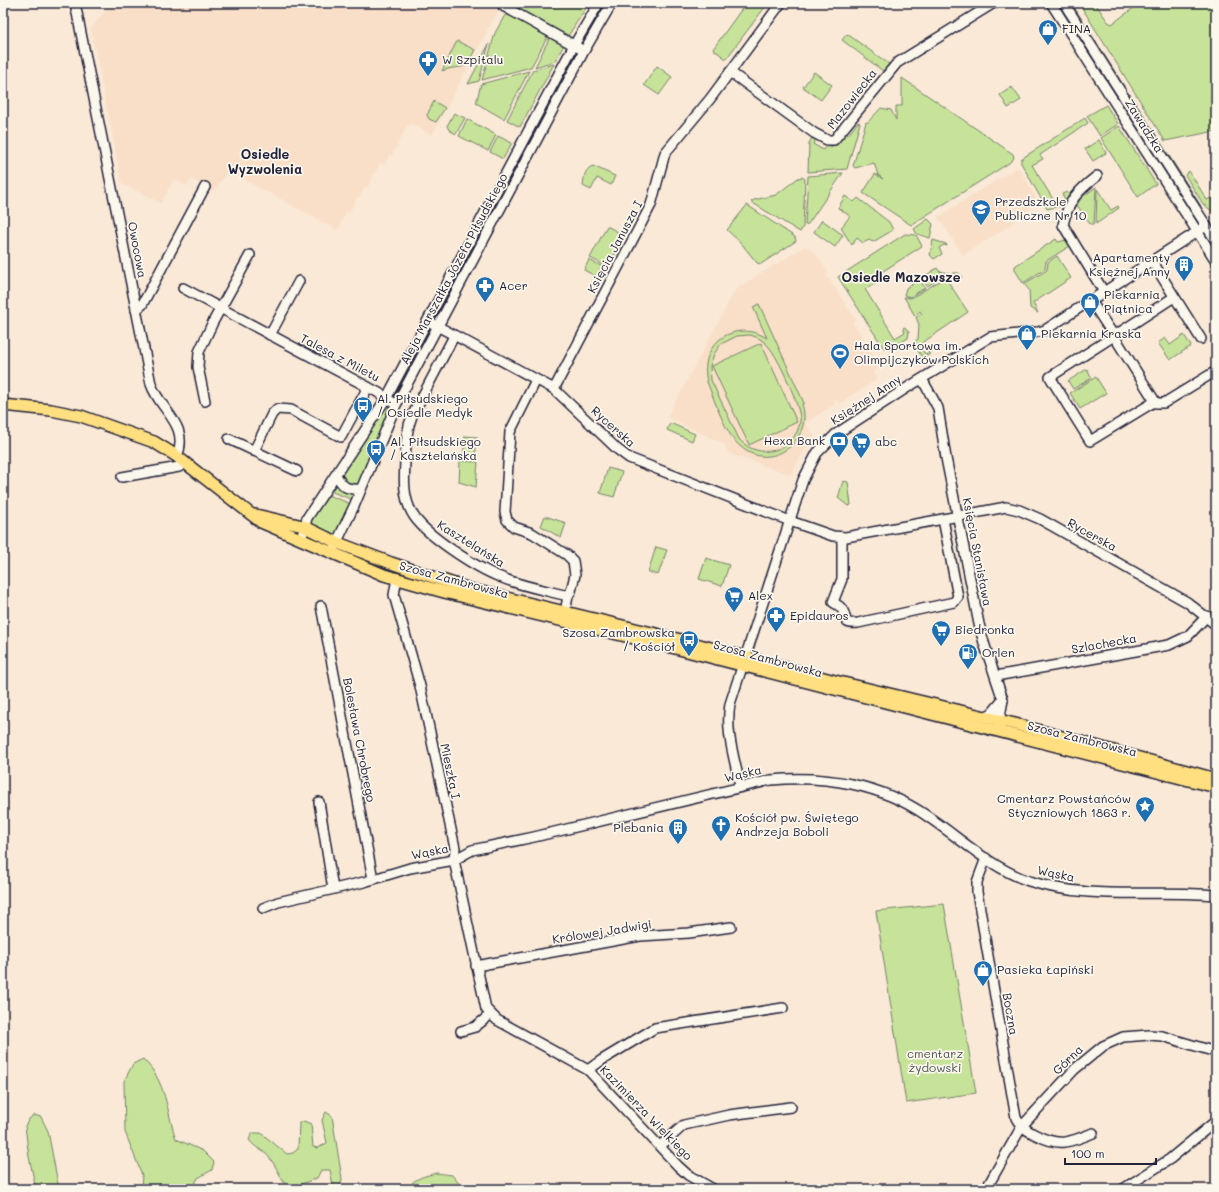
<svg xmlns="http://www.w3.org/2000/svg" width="1219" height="1192" font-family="Mali,sans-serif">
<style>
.built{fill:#f9dfc8}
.green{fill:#c7e299;stroke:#74826a;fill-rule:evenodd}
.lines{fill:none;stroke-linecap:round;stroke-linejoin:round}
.minor-casing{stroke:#22223b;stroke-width:12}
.major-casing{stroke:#22223b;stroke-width:14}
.minor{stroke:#fbf7ec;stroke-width:9}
.major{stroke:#ffdf80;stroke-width:11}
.labels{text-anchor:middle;stroke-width:3.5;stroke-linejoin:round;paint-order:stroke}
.poi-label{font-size:12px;fill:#22223b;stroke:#fbf7ec;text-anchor:start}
.street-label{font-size:12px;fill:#22223b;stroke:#fbf7ec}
.park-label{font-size:12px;fill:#4b5252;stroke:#fbf7ec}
.neighbourhood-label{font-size:13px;font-weight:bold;fill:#22223b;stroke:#fbf7ec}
</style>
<rect width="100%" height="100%" fill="#fae9d7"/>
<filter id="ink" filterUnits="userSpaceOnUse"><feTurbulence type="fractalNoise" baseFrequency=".025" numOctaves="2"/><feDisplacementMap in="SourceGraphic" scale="8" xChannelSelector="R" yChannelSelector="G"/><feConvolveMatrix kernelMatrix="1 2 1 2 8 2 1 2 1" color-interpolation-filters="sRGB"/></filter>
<g filter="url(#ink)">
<g class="built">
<polygon points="111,3 502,3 432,135 411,124 407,126 392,155 390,154 384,165 380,163 367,188 365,187 359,198 357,198 349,213 346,212 338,230 228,171 214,191 191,179 187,186 174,179 161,203 122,184 91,29"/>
<polygon points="1016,168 1020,170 1038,201 1009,226 963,255 938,217"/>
<polygon points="805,246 815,253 829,273 826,275 856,320 853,322 881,367 873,372 877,380 850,396 839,405 839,407 838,401 835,401 834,405 805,423 815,436 799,459 791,475 728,453 726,445 667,417 736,289"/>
</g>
<g class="green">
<polygon points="508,3 589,3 568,36"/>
<polygon points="746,3 768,3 726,59 713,49"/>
<polygon points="1079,3 1095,3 1108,22 1112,24 1140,3 1216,3 1216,131 1165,141"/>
<polygon points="1074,7 1124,86 1122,89 1075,12"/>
<polygon points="505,15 509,15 548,36 531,67 482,80 495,33"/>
<polygon points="1064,17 1071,19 1118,92 1114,94"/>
<polygon points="847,34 889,64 883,71 842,40"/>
<polygon points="550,37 564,45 555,61 535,67"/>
<path d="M457 41 475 50C462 75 463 63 442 71Z"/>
<polygon points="489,44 479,81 468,84"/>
<polygon points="574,54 577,56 436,318 434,316"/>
<polygon points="554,64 520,127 507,120 533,70"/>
<polygon points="657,66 672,77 659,95 644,85"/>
<polygon points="529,71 504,119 476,103 481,84"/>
<polygon points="814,72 832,85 821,100 803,87"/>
<polygon points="902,78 1013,154 1014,158 1009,163 911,225 863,193 875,174 883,179 878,175 874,163 855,168 853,166 866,122 867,123 881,108 891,110 896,120 896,106 902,106"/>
<polygon points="1012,87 1021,100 1008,108 1000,95"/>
<polygon points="1130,94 1201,206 1199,209 1127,95"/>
<polygon points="1121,98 1193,212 1191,214 1117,101"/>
<polygon points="434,101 445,108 436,122 429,119 427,115"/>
<polygon points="1106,105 1118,124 1100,136 1087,116"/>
<polygon points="454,113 465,118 456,134 449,130 447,126"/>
<polygon points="1085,118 1088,123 1040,155 1043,159 1032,165 1056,204 1065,199 1062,194 1067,192 1070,196 1060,206 1047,209 1021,163 1021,159"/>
<polygon points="467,119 496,135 488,151 459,136"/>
<polygon points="858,122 860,123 847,169 808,172 809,143 812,138 816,139 813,144 823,150 826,146 829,148 837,143 845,133 848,135"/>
<polygon points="1119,126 1156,184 1138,197 1101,138"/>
<polygon points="498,136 512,143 503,159 490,152"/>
<polygon points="1099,140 1106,153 1093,161 1085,149"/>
<path d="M593 166 615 176 611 185 597 178 591 190 583 186C584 178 584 169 593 166Z"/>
<polygon points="1189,171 1207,200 1211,198 1216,208 1212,211 1203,204 1185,175"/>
<polygon points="843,173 808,224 805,225 808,176"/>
<polygon points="802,177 805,179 803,227 800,232 751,202 754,200 776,195 798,178"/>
<polygon points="1096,187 1094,224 1090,224 1077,205 1081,198"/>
<polygon points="1097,189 1111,210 1118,206 1119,208 1096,224"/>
<polygon points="845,196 854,202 858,198 889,222 893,230 873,242 869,240 863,243 857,238 852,245 841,228 850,216 838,208"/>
<polygon points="747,205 795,237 796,241 761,264 757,263 741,243 727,230"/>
<polygon points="928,219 933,224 930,238 917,234 914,229"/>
<polygon points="822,220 843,235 835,247 814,232"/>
<polygon points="607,226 625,236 608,267 590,258"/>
<polygon points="905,234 916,235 922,246 874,277 877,282 865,289 895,338 905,332 903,328 905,327 909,332 908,338 889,350 883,347 838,277"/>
<polygon points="1056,239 1058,242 1066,240 1070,246 1046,261 1045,269 1023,283 1015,270 1015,266"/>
<polygon points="933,240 946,244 947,246 944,245 939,248 942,254 934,259 930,255"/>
<polygon points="1057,256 1071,278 1033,303 1038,313 1030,308 1029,290 1024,284 1047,270 1048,262"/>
<polygon points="589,260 607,269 601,279 584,270"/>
<polygon points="937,268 939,271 949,273 927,286 922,278"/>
<polygon points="953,273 959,273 962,277 959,278 956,274 947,280 968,312 919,345 925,354 929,352 930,354 923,358 917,350 914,342 918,339 919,325 916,317 922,314 920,311 915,316 904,297 911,298"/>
<polygon points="920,279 925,288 910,297 904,295 906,288"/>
<path d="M759 304 804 403 802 404C814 440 771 473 741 447 725 434 715 401 707 382 698 344 734 318 767 338L753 307ZM750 335C757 337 763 340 768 346 778 356 802 409 800 422 795 451 759 462 739 439L711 380 710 366 714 354 721 344 737 336Z"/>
<polygon points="429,326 433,328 394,401 392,396"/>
<polygon points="1184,335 1191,346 1170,360 1158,343 1165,338 1170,345"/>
<polygon points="761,343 797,422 749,445 712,366"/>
<polygon points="1087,369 1092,378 1073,389 1068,381"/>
<polygon points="1096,377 1106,393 1080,409 1070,393"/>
<polygon points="388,402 390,410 353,500 330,491"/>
<polygon points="670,423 695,434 692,441 667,430"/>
<polygon points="465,436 477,437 475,461 463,460"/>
<polygon points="460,461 478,462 476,487 459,482"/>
<polygon points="608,468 622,472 614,497 600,493"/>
<polygon points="843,481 848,482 851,505 848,506 838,498"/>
<polygon points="328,495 351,504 338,538 308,524"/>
<polygon points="545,516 566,523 561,538 541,526"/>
<polygon points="656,547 667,550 658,575 648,572"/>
<polygon points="706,558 729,565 722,586 699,579"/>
<polygon points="944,904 976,1093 906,1103 876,911"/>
<path d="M143 1059C167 1082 166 1110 176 1139L203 1151 214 1162 212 1170 198 1178 192 1189H141L142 1175 125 1132 124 1081 133 1064Z"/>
<path d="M326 1112 332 1116 342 1179 341 1184 337 1187 333 1185 330 1170H321L317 1178 289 1189C280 1179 277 1166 268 1156 263 1150 256 1149 249 1140L252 1133H261L287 1154 293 1153 298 1149 299 1123 304 1121 311 1124 313 1147 318 1148 327 1143 322 1120Z"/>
<polygon points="34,1115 41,1117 48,1131 59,1189 36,1189 29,1157 25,1126 29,1119"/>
<path d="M436 1173 452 1175 461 1186 465 1189H408C412 1178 426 1176 436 1173Z"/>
</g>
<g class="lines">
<g class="minor-casing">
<g id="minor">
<path d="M75 3 151 384C160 411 190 424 177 457"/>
<polyline points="1051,3 1216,261"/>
<polyline points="1064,3 1216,241"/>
<polyline points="503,6 579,48"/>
<polyline points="730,72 814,133 827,140 834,140 897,63 994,3"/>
<path d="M1097 176C1078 191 1068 200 1063 225L1104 292"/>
<polyline points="1152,261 1201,339"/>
<polyline points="183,288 379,393 391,401"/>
<polyline points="1091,301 1114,336 1174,297"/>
<polyline points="136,310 142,305 205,187"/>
<path d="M428 321 554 389 617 449 629 458 790 521 833 536 846 537 943 519 958 597 954 602 858 623C840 625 849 617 841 608 839 605 835 604 833 602L842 579V537"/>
<polyline points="270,335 299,281"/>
<path d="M454 336 412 416C406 431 406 446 405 462 404 479 403 497 412 513 423 534 477 568 500 577 521 586 545 590 568 596"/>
<polyline points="922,379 938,408 946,458 979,624 984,643 1003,700 998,727"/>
<polyline points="536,380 510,432 505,512 507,520 514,527 532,533 567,555 573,561 575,575 571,591 568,596 565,613"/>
<polyline points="554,389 651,205 665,153 710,99 781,3"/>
<polyline points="205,401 198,367 199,352 213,322 250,255"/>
<polyline points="1154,402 1090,441 1050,377 1114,336 1156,403 1164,403 1216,371"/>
<polyline points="229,439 297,471"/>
<polyline points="254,451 272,414 277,409 291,410 341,437 368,387"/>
<path d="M336 475C343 487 346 490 361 489"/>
<polyline points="122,477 179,467 185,463"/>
<polyline points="943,519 1006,507 1019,510 1040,519 1187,602 1216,625"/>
<polyline points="301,540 307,518 387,397 574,45 599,3"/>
<polyline points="334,548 355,504 396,405 584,51 612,3"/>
<polyline points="397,578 394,595 420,686 455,848 454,860 486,1009 497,1020 588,1070 678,1166 688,1175 713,1189"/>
<polyline points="321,606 373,879"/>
<polyline points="996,676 1169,645 1188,636 1207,616"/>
<polyline points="984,717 992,713 1003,700"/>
<path d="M740 786C735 759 725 733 730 704L803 480 817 453 836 434 905 389 990 337 1038 332 1045 330 1206 226"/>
<polyline points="319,802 333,889"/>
<path d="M986 858 977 882V892L1016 1118C1020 1126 1026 1130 1034 1134 1059 1147 1068 1143 1093 1133"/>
<path d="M263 908 278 902 364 882 410 868 454 860 472 850 534 837 771 780C825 775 881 784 927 816 960 838 991 868 1029 881 1090 901 1154 889 1216 895"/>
<polyline points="476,966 640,936 689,933 731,927"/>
<polyline points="461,1031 475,1027 490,1015"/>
<polyline points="588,1070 602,1060 655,1028 783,1008"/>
<polyline points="660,1146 684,1125 729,1115 791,1107"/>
<polyline points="986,1189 1022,1126 1075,1069 1103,1046 1123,1037 1149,1035 1162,1036 1216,1052"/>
<polyline points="1123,1189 1170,1159 1216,1121"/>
</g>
</g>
<g class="major-casing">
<g id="major">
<polyline points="3,405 51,410 81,416 154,442 175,455 261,522 384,575 444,592 675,648 1216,787"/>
<polyline points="256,515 303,526 338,543 391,563 469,589 677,639 835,681 1015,724 1216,779"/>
</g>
</g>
<use href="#minor" class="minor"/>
<use href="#major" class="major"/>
</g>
</g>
<defs>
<g id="shop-pin" transform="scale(1)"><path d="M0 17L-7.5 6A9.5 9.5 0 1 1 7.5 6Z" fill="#1f6fb2" stroke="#fbf7ec"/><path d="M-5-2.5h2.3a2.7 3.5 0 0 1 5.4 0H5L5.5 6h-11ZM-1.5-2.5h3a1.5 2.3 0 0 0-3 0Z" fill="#fff"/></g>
<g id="pharmacy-pin" transform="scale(1)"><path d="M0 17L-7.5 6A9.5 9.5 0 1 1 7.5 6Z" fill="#1f6fb2" stroke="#fbf7ec"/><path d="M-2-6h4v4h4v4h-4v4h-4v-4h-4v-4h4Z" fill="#fff"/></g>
<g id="school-pin" transform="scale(1)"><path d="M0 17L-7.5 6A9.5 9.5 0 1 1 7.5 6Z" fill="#1f6fb2" stroke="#fbf7ec"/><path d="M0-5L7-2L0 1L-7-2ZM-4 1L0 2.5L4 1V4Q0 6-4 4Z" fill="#fff"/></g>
<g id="building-pin" transform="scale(1)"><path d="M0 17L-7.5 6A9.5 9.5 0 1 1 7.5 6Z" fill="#1f6fb2" stroke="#fbf7ec"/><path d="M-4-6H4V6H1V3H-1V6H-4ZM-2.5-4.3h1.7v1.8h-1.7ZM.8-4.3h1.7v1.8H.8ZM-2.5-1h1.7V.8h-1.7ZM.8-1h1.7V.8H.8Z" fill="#fff"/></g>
<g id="stadium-pin" transform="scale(1)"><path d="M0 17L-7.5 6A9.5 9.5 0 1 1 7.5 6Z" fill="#1f6fb2" stroke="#fbf7ec"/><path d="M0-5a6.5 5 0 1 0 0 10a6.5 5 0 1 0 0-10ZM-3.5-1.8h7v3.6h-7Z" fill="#fff"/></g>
<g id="bus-pin" transform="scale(1)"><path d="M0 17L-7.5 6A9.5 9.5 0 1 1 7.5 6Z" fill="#1f6fb2" stroke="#fbf7ec"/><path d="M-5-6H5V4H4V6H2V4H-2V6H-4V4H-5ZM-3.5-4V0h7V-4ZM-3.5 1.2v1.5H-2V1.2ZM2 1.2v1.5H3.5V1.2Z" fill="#fff"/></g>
<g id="bank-pin" transform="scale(1)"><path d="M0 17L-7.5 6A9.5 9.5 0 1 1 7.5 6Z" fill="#1f6fb2" stroke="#fbf7ec"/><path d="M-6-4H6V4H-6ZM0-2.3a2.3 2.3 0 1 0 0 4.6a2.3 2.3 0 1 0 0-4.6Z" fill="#fff"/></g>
<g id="supermarket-pin" transform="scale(1)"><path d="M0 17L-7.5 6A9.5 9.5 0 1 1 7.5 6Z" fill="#1f6fb2" stroke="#fbf7ec"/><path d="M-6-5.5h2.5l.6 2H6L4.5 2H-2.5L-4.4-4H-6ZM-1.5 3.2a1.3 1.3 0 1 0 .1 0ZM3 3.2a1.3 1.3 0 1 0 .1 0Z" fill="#fff"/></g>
<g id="fuel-pin" transform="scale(1)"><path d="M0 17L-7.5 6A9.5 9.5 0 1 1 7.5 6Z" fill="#1f6fb2" stroke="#fbf7ec"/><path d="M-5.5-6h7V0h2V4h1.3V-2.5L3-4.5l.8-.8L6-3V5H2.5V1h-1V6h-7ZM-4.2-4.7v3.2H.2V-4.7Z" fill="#fff"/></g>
<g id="sight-pin" transform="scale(1)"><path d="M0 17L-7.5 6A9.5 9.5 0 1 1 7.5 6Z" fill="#1f6fb2" stroke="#fbf7ec"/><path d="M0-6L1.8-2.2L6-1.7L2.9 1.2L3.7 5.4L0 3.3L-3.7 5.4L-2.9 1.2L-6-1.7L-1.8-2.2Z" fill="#fff"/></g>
<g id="church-pin" transform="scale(1)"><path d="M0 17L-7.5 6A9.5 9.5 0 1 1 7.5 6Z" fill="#1f6fb2" stroke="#fbf7ec"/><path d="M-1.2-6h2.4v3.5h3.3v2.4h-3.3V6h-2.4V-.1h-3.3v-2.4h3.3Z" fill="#fff"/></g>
</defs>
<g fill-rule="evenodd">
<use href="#shop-pin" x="1048" y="29"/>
<use href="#pharmacy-pin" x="428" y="60"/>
<use href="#school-pin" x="981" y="209"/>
<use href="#building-pin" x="1184" y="265"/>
<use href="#pharmacy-pin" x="485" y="286"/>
<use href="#shop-pin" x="1090" y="302"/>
<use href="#shop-pin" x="1027" y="334"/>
<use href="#stadium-pin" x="840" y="353"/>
<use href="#bus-pin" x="363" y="406"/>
<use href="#bank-pin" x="839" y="441"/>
<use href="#supermarket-pin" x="861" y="442"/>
<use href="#bus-pin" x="376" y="449"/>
<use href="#supermarket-pin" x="734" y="596"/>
<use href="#pharmacy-pin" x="776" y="616"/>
<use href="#supermarket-pin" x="941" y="630"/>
<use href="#bus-pin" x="689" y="640"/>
<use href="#fuel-pin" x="968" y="653"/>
<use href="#sight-pin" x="1145" y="806"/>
<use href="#church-pin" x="721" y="825"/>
<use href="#building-pin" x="678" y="828"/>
<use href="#shop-pin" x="983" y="970"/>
</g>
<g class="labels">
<g class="poi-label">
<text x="1062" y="33">FINA</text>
<text x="442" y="64">W Szpitalu</text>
<text x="995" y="206">Przedszkole<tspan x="995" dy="14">Publiczne Nr 10</tspan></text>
<text x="1170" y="262" text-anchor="end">Apartamenty<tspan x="1170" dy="14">Księżnej Anny</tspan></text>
<text x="499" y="290">Acer</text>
<text x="1104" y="299">Piekarnia<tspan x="1104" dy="14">Piątnica</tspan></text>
<text x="1041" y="338">Piekarnia Kraska</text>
<text x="854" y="350">Hala Sportowa im.<tspan x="854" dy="14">Olimpijczyków Polskich</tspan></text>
<text x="377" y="403">Al. Piłsudskiego<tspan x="377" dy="14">/ Osiedle Medyk</tspan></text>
<text x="825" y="445" text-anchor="end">Hexa Bank</text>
<text x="390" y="446">Al. Piłsudskiego<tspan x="390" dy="14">/ Kasztelańska</tspan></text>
<text x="875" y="446">abc</text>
<text x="748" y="600">Alex</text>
<text x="790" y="620">Epidauros</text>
<text x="955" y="634">Biedronka</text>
<text x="675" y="637" text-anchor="end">Szosa Zambrowska<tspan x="675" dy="14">/ Kościół</tspan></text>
<text x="982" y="657">Orlen</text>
<text x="1131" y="803" text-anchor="end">Cmentarz Powstańców<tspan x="1131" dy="14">Styczniowych 1863 r.</tspan></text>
<text x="735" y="822">Kościół pw. Świętego<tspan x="735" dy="14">Andrzeja Boboli</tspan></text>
<text x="664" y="832" text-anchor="end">Plebania</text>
<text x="997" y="974">Pasieka Łapiński</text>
</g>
<g class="street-label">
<text transform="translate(852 99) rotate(-52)" y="4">Mazowiecka</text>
<text transform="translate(1144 126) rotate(58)" y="4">Zawadzka</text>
<text transform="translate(615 247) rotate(-62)" y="4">Księcia Janusza I</text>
<text transform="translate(137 250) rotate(79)" y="4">Owocowa</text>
<text transform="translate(454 269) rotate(-62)" y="4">Aleja Marszałka Józefa Piłsudskiego</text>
<text transform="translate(340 358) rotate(28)" y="4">Talesa z Miletu</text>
<text transform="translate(866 400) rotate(-33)" y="4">Księżnej Anny</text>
<text transform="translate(613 427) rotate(42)" y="4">Rycerska</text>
<text transform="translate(1092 535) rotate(29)" y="4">Rycerska</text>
<text transform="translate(471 544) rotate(32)" y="4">Kasztelańska</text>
<text transform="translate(977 552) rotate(79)" y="4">Księcia Stanisława</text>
<text transform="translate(454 580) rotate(15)" y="4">Szosa Zambrowska</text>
<text transform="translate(1104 644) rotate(-10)" y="4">Szlachecka</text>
<text transform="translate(768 659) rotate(15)" y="4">Szosa Zambrowska</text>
<text transform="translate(1082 739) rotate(14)" y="4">Szosa Zambrowska</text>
<text transform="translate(359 740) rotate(79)" y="4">Bolesława Chrobrego</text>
<text transform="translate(450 771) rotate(78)" y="4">Mieszka I</text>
<text transform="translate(743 774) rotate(-13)" y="4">Wąska</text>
<text transform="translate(430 852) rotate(-11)" y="4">Wąska</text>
<text transform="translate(1056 874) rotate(12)" y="4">Wąska</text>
<text transform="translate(602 932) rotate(-9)" y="4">Królowej Jadwigi</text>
<text transform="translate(1010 1014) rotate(80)" y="4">Boczna</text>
<text transform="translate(1068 1060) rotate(-44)" y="4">Górna</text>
<text transform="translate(646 1113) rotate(46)" y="4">Kazimierza Wielkiego</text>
</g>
<g class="park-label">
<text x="935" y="1058">cmentarz<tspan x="935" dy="14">żydowski</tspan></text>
</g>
<g class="neighbourhood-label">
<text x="265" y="159">Osiedle<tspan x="265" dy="15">Wyzwolenia</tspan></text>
<text x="901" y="282">Osiedle Mazowsze</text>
</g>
</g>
<rect width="1219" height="1192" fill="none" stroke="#fbf7ec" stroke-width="16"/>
<rect x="8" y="8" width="1203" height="1176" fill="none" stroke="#22223b" stroke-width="1.5" filter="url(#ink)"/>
<path d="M1065 1158v6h91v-6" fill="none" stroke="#22223b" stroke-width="2"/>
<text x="1071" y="1158" font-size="12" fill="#22223b" stroke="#fbf7ec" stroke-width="3" paint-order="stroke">100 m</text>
</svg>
